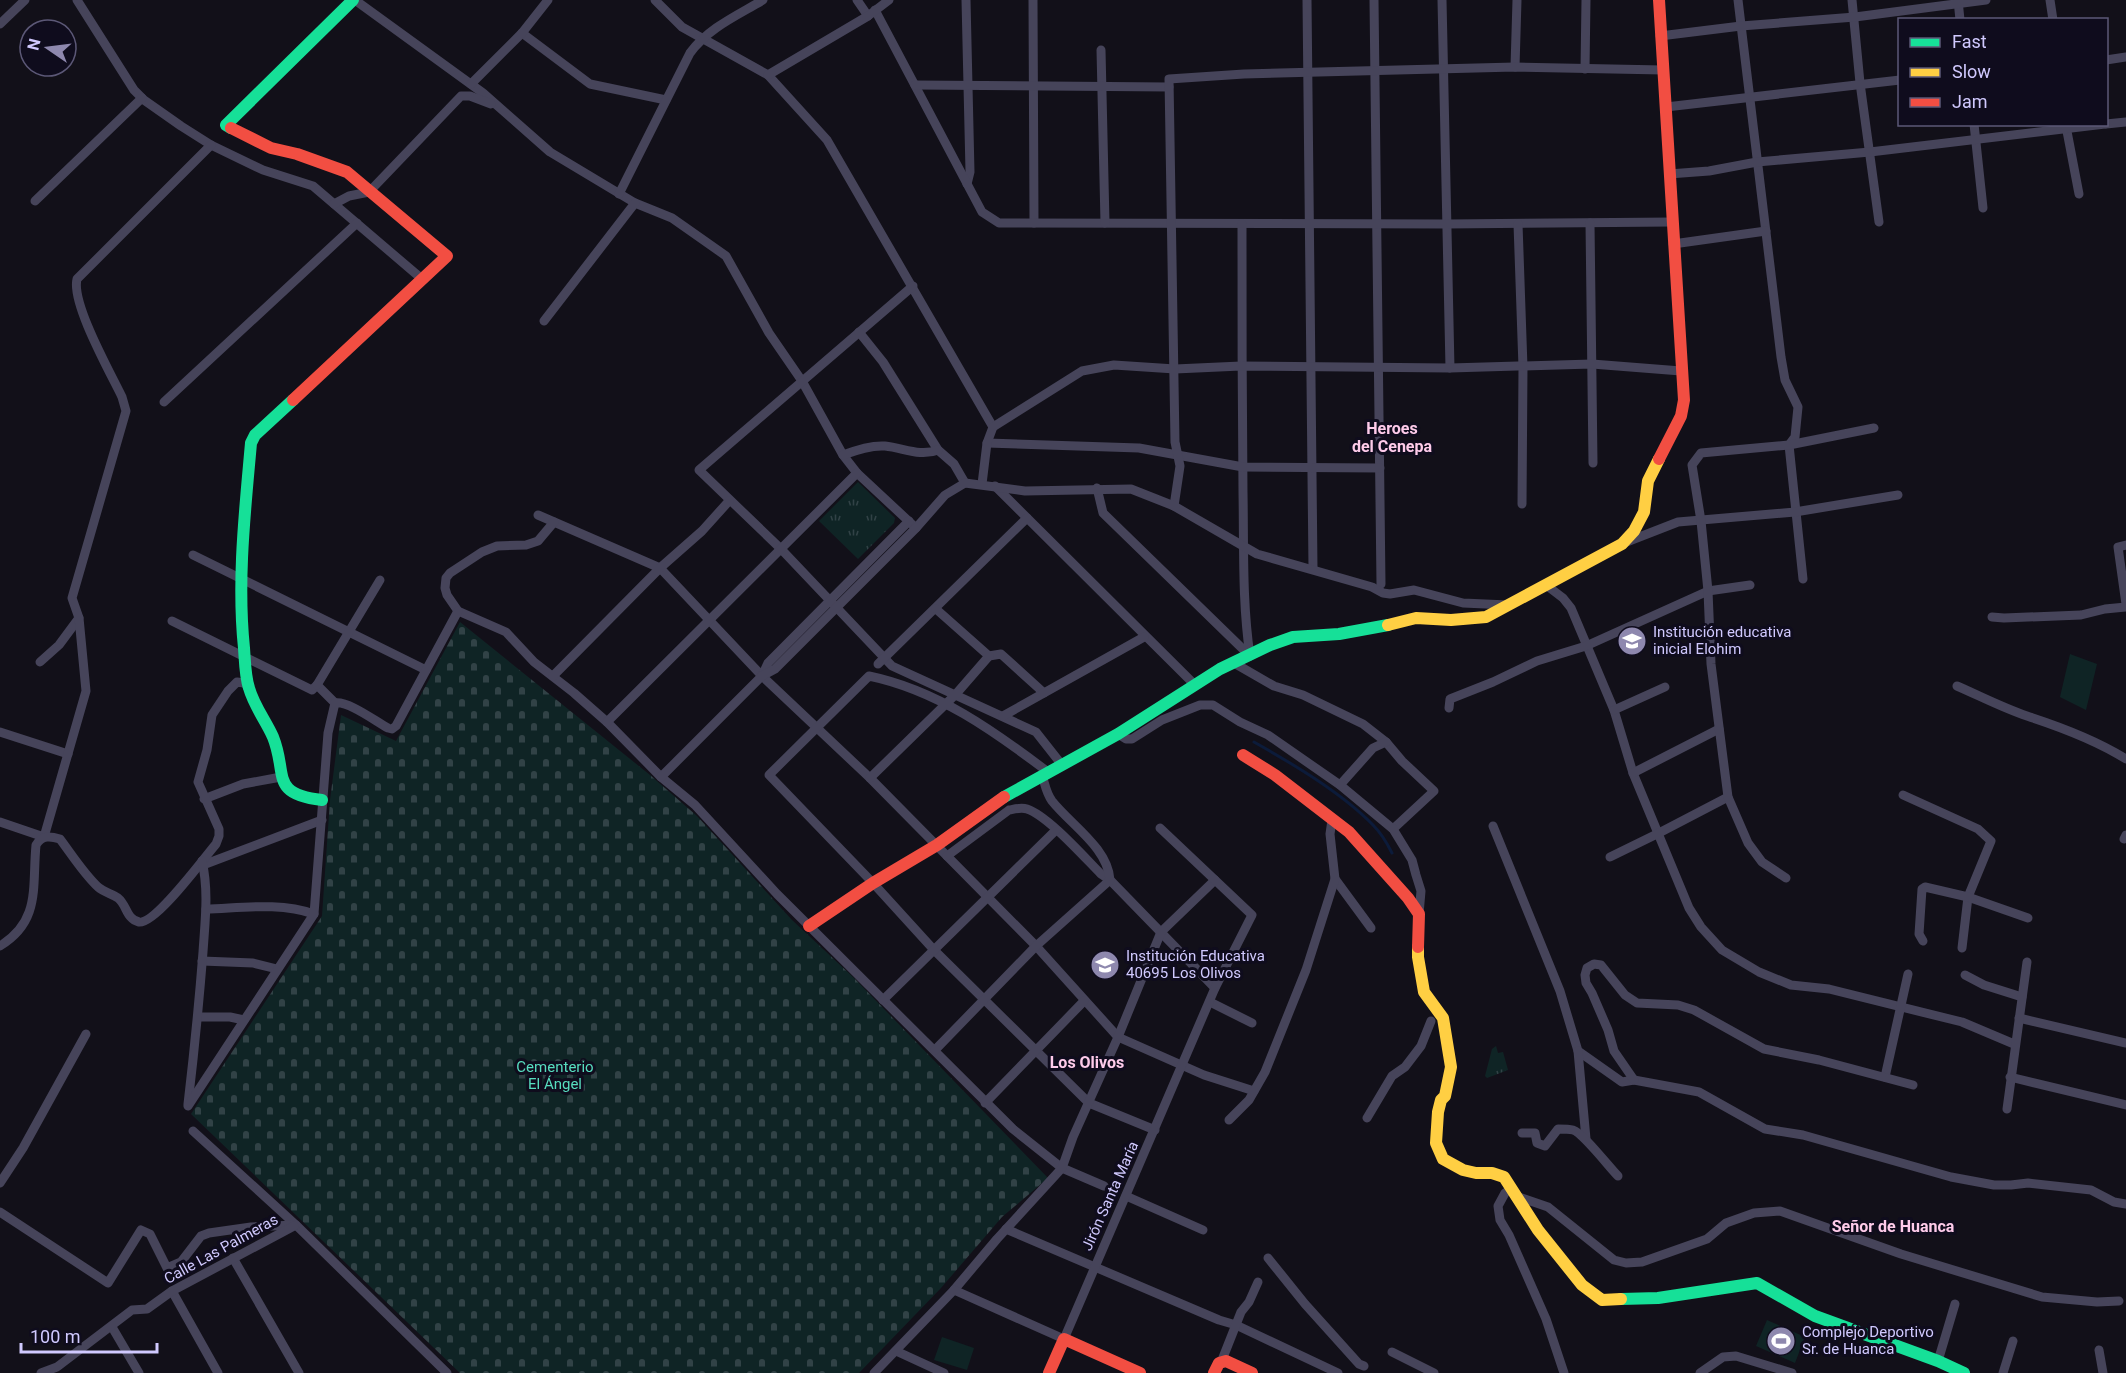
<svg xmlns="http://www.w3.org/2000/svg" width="2126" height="1373" font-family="Roboto,sans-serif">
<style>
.grass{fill:url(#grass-tufts)}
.cemetery{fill:url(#cemetery-stones)}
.garden{fill:#0f2425}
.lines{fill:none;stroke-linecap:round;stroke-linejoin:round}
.stream{stroke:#0c1b3a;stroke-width:3}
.street{stroke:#46445a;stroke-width:9}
.fast{stroke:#16e098;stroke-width:12}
.slow{stroke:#ffcf43;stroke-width:12}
.jam{stroke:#f24e42;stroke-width:12}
.labels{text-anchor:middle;stroke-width:6;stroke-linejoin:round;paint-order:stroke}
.poi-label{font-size:15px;fill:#d0c9fe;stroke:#0f0c1d;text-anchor:start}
.park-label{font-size:15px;fill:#57ddbf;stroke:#0f0c1d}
.street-label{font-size:15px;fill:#d0c9fe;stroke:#0f0c1d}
.neighbourhood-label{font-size:16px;font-weight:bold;fill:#fecbea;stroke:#0f0c1d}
</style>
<defs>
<pattern id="grass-tufts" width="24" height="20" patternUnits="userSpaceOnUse" patternTransform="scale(1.5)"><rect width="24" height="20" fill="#0f2425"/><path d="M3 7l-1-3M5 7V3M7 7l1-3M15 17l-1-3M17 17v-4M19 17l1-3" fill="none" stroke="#314246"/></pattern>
<pattern id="cemetery-stones" width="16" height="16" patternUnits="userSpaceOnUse" patternTransform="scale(1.5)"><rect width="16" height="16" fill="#0f2425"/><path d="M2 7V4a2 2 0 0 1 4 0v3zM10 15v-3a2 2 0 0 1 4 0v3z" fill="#314246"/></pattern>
</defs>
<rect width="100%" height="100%" fill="#121019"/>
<g class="grass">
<polygon points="858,482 895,518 894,523 858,559 819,521"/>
<polygon points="1496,1046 1498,1053 1503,1052 1508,1070 1487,1078 1485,1076 1492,1049"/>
</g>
<polygon class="cemetery" points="460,622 650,775 697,816 792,920 854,978 1048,1178 1002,1217 941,1288 859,1373 460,1373 191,1114 322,916 330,800 341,715 396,741"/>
<g class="garden">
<polygon points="2070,654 2097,664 2086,710 2060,697"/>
<polygon points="1767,1320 1805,1337 1795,1363 1756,1346"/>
<polygon points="942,1337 974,1348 967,1370 934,1360"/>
</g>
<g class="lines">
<path class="stream" d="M1254 742C1293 764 1342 793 1373 825 1381 833 1387 843 1392 853"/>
<g class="street">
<polyline points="77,0 134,90 144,100 181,126 211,145 263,170 313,186 422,279"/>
<polyline points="355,0 483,93 550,152 635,203 672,218 726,256 769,333 802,381 843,455 857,473 916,528"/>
<polyline points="655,0 682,27 768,75 827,140 993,427"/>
<polyline points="857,0 868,16"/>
<polyline points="966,0 970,172 967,184"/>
<polyline points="1033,0 1034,223"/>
<polyline points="1307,0 1313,569"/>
<polyline points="1374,0 1381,584"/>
<polyline points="1442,0 1450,368"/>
<polyline points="1738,0 1781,357 1785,380 1798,407 1795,437 1789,445 1803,579"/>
<polyline points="1852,0 1860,83 1879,222"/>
<polyline points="1958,0 1960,20"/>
<polyline points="2050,0 2053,20"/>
<polyline points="875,10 982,212 999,223 1447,224 1672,222"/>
<polyline points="0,24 25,0"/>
<polyline points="522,33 590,84 666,100"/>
<polyline points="1660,36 1741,26 1855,17 1986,0"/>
<polyline points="1101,50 1105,223"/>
<polyline points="2106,60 2126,57"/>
<polyline points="1515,67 1517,0"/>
<polyline points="1585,69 1586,0"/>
<polyline points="768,75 868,16 889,0"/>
<polyline points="471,84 522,33 548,0"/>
<polyline points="915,85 1169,87"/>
<polyline points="1666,107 1900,80"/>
<polyline points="1974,124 1983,208"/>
<polyline points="2106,124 2126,122"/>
<polyline points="2066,126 2079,194"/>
<polyline points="1669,174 1709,171 1757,162 1870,152 2105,124"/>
<path d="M619 194 690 53C708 28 738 15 763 0"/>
<polyline points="35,201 142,98"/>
<polyline points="334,204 349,196 369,192 461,96 470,96 491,104"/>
<polyline points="1590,223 1593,463"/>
<path d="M1242 224C1242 313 1242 403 1243 492 1244 547 1242 602 1250 656"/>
<polyline points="1518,224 1523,367 1522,504"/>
<polyline points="1673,244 1766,231"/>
<polyline points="913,286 699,470 781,549 892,666 1036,732 1062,765"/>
<polyline points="544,321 635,203"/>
<polyline points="859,332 883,362 938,450 954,464 965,483"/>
<polyline points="164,402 357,223"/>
<polyline points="987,443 1139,448 1243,467 1380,468"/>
<path d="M843 455C856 450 871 445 885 446 904 448 920 457 938 450"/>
<polyline points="982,484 987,443 993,427 1082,371 1114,365 1175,369 1241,366 1450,368 1592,364 1681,371"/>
<polyline points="995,486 1195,685"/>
<polyline points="1097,488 1103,513 1250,656"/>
<polyline points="1174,506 1180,466 1175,442 1169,79 1244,74 1515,67 1663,70"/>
<polyline points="538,515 660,568 762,676 870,778 1036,946 1118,1037 1204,1075 1254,1091"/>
<polyline points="554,522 538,541 526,545 497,546 482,552 450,573 446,578 445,588 447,595 458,611 506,632 534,662 574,693 607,722 661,777 695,805 777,894 1013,1129 1062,1168 1104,1186"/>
<polyline points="1624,543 1678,522 1795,512 1898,495"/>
<polyline points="2126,545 2118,547 2126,604"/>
<polyline points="193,555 426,670"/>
<polyline points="1546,585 1563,598 1571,608 1614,710 1633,773 1689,908 1701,927 1722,950 1759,972 1791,985 1829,989 1962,1022 2014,1044"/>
<polyline points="1992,617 2004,618 2081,615 2105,609 2126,607"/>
<polyline points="172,621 312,690 317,685 335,703"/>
<polyline points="989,656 1001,654 1044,693"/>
<polyline points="40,662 59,645 79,618"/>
<polyline points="1234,663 1274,686 1303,695 1363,724 1386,742 1402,761 1434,791 1393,829"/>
<polyline points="878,664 1027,518"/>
<polyline points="553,676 660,568 702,531 729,501"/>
<polyline points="762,676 768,663 909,521"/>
<polyline points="317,685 380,580"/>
<path d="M1957 686C1980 696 2003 708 2027 716 2061 727 2096 740 2126 759"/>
<polyline points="1449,708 1450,699 1493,682 1537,661 1586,646 1708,591 1750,585"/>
<polyline points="1614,710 1665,687"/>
<polyline points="1003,716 1144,637"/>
<polyline points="607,722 857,473"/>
<polyline points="0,732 68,754"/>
<polyline points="1118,734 1126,739 1132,739 1162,720 1200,705 1213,705 1240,722 1268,735 1340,785 1393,829 1412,860 1416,875 1421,891 1419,914"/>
<path d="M1048 772C994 731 937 690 869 676L769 775 873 883 934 950 1089 1103 1155 1130"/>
<polyline points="1633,773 1719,729"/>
<polyline points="661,777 762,676 775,669 916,528 945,495 965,483 1025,491 1131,489 1174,506 1257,554 1372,587 1383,593 1390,594 1414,590 1463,603 1508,605"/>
<polyline points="870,778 956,694 989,656 936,609"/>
<polyline points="1340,785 1373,748 1386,742"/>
<polyline points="1903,795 1978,829 1991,841 1968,897 1962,948"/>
<polyline points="204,799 243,784 281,777"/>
<path d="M0 822 44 837 86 691 79 618 72 598 126 411 122 397C110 372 71 303 77 279L211 145"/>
<polyline points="1493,826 1560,991 1578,1051 1622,1082 1634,1080 1699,1092 1765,1129 1803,1135 1951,1177 1994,1185 2011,1185 2028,1183 2091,1190 2114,1202 2126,1204"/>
<polyline points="2124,839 2126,835"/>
<path d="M947 856 1009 810C1015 809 1021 807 1027 809 1048 816 1084 857 1101 874L1110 880 1215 988"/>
<polyline points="1610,857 1657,834 1728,797"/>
<polyline points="203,865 322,820"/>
<polyline points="1786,878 1762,862 1748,843 1728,797 1711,664 1708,591 1701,521 1692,465 1701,453 1789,445 1874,428"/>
<polyline points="1335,879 1371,928"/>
<path d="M206 909C241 908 280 902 314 914"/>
<polyline points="1923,941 1919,934 1922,889 1925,887 1968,897 2028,918"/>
<path d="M0 946C41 921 32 887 36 845 42 835 50 836 60 839 72 855 84 874 98 887 104 892 112 894 118 898 127 905 126 919 139 922 155 925 204 858 216 844L219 836V829L198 782 207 750 212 715 228 691 237 682 244 683 248 687"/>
<polyline points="202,961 253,963 277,969"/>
<polyline points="1965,975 1984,985 2022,997"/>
<polyline points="883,1000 1056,830"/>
<polyline points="1210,1002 1252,1023"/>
<polyline points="199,1017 230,1017 244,1020"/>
<polyline points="2019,1018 2126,1043"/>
<path d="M935 1050 1036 946 1110 880C1108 848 1071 825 1052 801 1046 793 1045 784 1042 775"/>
<polyline points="1578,1051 1586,1139"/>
<polyline points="1885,1077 1908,974"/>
<polyline points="2010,1077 2126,1105"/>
<polyline points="1634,1080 1614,1051 1608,1030 1592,993 1586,983 1585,975 1587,968 1594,964 1601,965 1625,995 1637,1003 1678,1005 1694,1010 1764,1049 1819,1060 1913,1085"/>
<polyline points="985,1103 1084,1001"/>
<path d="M188 1104C194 1053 199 1003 203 952 205 921 209 891 202 861"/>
<path d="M188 1106 314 914 328 733 335 703C349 701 375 721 388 728L392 729 396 726 458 611"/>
<polyline points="2007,1109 2027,962"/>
<polyline points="1367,1118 1392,1076 1405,1067 1421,1046 1431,1021"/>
<polyline points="1229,1120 1249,1100 1265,1072 1306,970 1335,879 1330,834 1332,820"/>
<polyline points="193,1131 296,1225 447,1373"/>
<path d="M1522 1133H1535L1537 1143 1545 1146 1558 1129C1563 1129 1569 1129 1573 1130 1583 1133 1609 1167 1618 1176"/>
<polyline points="0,1183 23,1148 86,1034"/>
<polyline points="1511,1189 1505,1193 1498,1206 1500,1220 1509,1235 1546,1319 1564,1373"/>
<polyline points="1126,1196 1203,1230"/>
<polyline points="1516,1196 1548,1207 1614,1260 1626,1263 1642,1262 1707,1239 1726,1223 1754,1213 1780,1211 1901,1254 2042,1297 2097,1302 2119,1301"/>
<polyline points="0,1212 108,1283 141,1230 150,1234 167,1268 181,1262 201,1236 209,1233 251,1227 296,1225"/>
<polyline points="1006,1229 1219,1320 1236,1325 1338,1373"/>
<polyline points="233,1258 299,1373"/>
<polyline points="1268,1258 1305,1304 1359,1364 1364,1366"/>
<polyline points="954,1290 997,1239 1062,1168 1073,1137 1118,1037 1161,932 1215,880"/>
<polyline points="172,1291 218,1373"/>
<polyline points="112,1327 139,1373"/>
<polyline points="2099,1350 2103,1373"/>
<polyline points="896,1351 944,1373"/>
<polyline points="1392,1352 1434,1373"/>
<polyline points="1222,1360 1241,1312 1249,1302 1258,1282"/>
<polyline points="1938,1361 1955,1304"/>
<polyline points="41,1373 57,1367 132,1310 147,1309 172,1291 294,1226"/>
<polyline points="874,1373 954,1290 1064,1339 1215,988 1252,915 1160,828"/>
<polyline points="1700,1373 1723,1357 1736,1356 1792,1373"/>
<polyline points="2003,1373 2013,1341"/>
</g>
<g class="fast">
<polyline points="231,128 226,125 353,0"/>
<path d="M293 400 255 435 251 443C245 511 237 580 244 648 245 661 245 676 249 688 254 706 266 721 273 737 288 774 269 794 322 800"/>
<polyline points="1004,797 1118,734 1220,669 1270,645 1293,637 1339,634 1388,625"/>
<polyline points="1621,1299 1658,1298 1757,1283 1815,1316 1938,1361 1964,1373"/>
</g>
<g class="slow">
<polyline points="1388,625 1416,618 1451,620 1486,617 1622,544 1634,531 1644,512 1648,481 1659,459"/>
<polyline points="1418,947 1418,957 1424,992 1443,1018 1451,1067 1445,1096 1441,1100 1438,1112 1436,1143 1443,1159 1463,1170 1476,1173 1492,1173 1504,1177 1538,1230 1582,1285 1602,1300 1621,1299"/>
</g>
<g class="jam">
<polyline points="1659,0 1684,400 1681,416 1659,459"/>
<polyline points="231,128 271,148 297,154 347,172 447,256 293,400"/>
<polyline points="1243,755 1275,775 1349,832 1408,898 1419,914 1418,947"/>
<polyline points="809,926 873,883 937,845 1004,797"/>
<polyline points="1049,1373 1064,1339 1140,1373"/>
<polyline points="1214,1373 1219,1363 1226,1361 1252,1373"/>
</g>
</g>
<defs>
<g id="school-disc" transform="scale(1.5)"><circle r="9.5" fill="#8e88ae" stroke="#0f0c1d"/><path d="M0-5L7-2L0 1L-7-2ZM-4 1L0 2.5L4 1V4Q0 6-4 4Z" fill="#fff"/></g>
<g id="stadium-disc" transform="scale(1.5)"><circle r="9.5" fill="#8e88ae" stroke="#0f0c1d"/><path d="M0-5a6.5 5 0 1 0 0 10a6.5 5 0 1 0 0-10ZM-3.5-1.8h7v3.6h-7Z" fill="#fff"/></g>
</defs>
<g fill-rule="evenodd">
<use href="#school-disc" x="1632" y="641"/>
<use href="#school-disc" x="1105" y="965"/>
<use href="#stadium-disc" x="1781" y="1341"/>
</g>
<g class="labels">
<g class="poi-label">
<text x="1653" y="637">Institución educativa<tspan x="1653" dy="17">inicial Elohim</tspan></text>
<text x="1126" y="961">Institución Educativa<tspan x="1126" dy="17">40695 Los Olivos</tspan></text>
<text x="1802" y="1337">Complejo Deportivo<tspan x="1802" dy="17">Sr. de Huanca</tspan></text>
</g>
<g class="park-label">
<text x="555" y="1072">Cementerio<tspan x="555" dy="17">El Ángel</tspan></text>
</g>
<g class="street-label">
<text transform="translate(1110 1196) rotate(-66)" y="5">Jirón Santa María</text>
<text transform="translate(221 1249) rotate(-29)" y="5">Calle Las Palmeras</text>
</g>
<g class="neighbourhood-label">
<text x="1392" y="434">Heroes<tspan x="1392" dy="18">del Cenepa</tspan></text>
<text x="1087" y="1068">Los Olivos</text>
<text x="1893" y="1232">Señor de Huanca</text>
</g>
</g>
<rect x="1898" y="18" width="210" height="108" fill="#0f0c1d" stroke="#5c5877" stroke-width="1.5"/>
<rect x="1910" y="38" width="30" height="9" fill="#16e098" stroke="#5c5877" stroke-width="1.5"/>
<text x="1952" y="48" font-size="18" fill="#d0c9fe">Fast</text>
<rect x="1910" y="68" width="30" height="9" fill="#ffcf43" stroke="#5c5877" stroke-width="1.5"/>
<text x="1952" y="78" font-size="18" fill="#d0c9fe">Slow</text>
<rect x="1910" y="98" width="30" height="9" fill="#f24e42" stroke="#5c5877" stroke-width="1.5"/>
<text x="1952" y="108" font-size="18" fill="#d0c9fe">Jam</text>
<g transform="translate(48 48) rotate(284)"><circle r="28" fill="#0f0c1d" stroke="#5c5877" stroke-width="1.5"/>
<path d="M0-4.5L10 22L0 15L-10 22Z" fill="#8e88ae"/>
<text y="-9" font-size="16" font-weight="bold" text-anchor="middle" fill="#d0c9fe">N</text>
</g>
<path d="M21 1343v9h136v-9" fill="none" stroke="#d0c9fe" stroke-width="3"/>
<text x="30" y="1343" font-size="18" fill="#d0c9fe" stroke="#0f0c1d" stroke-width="4.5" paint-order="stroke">100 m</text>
</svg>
